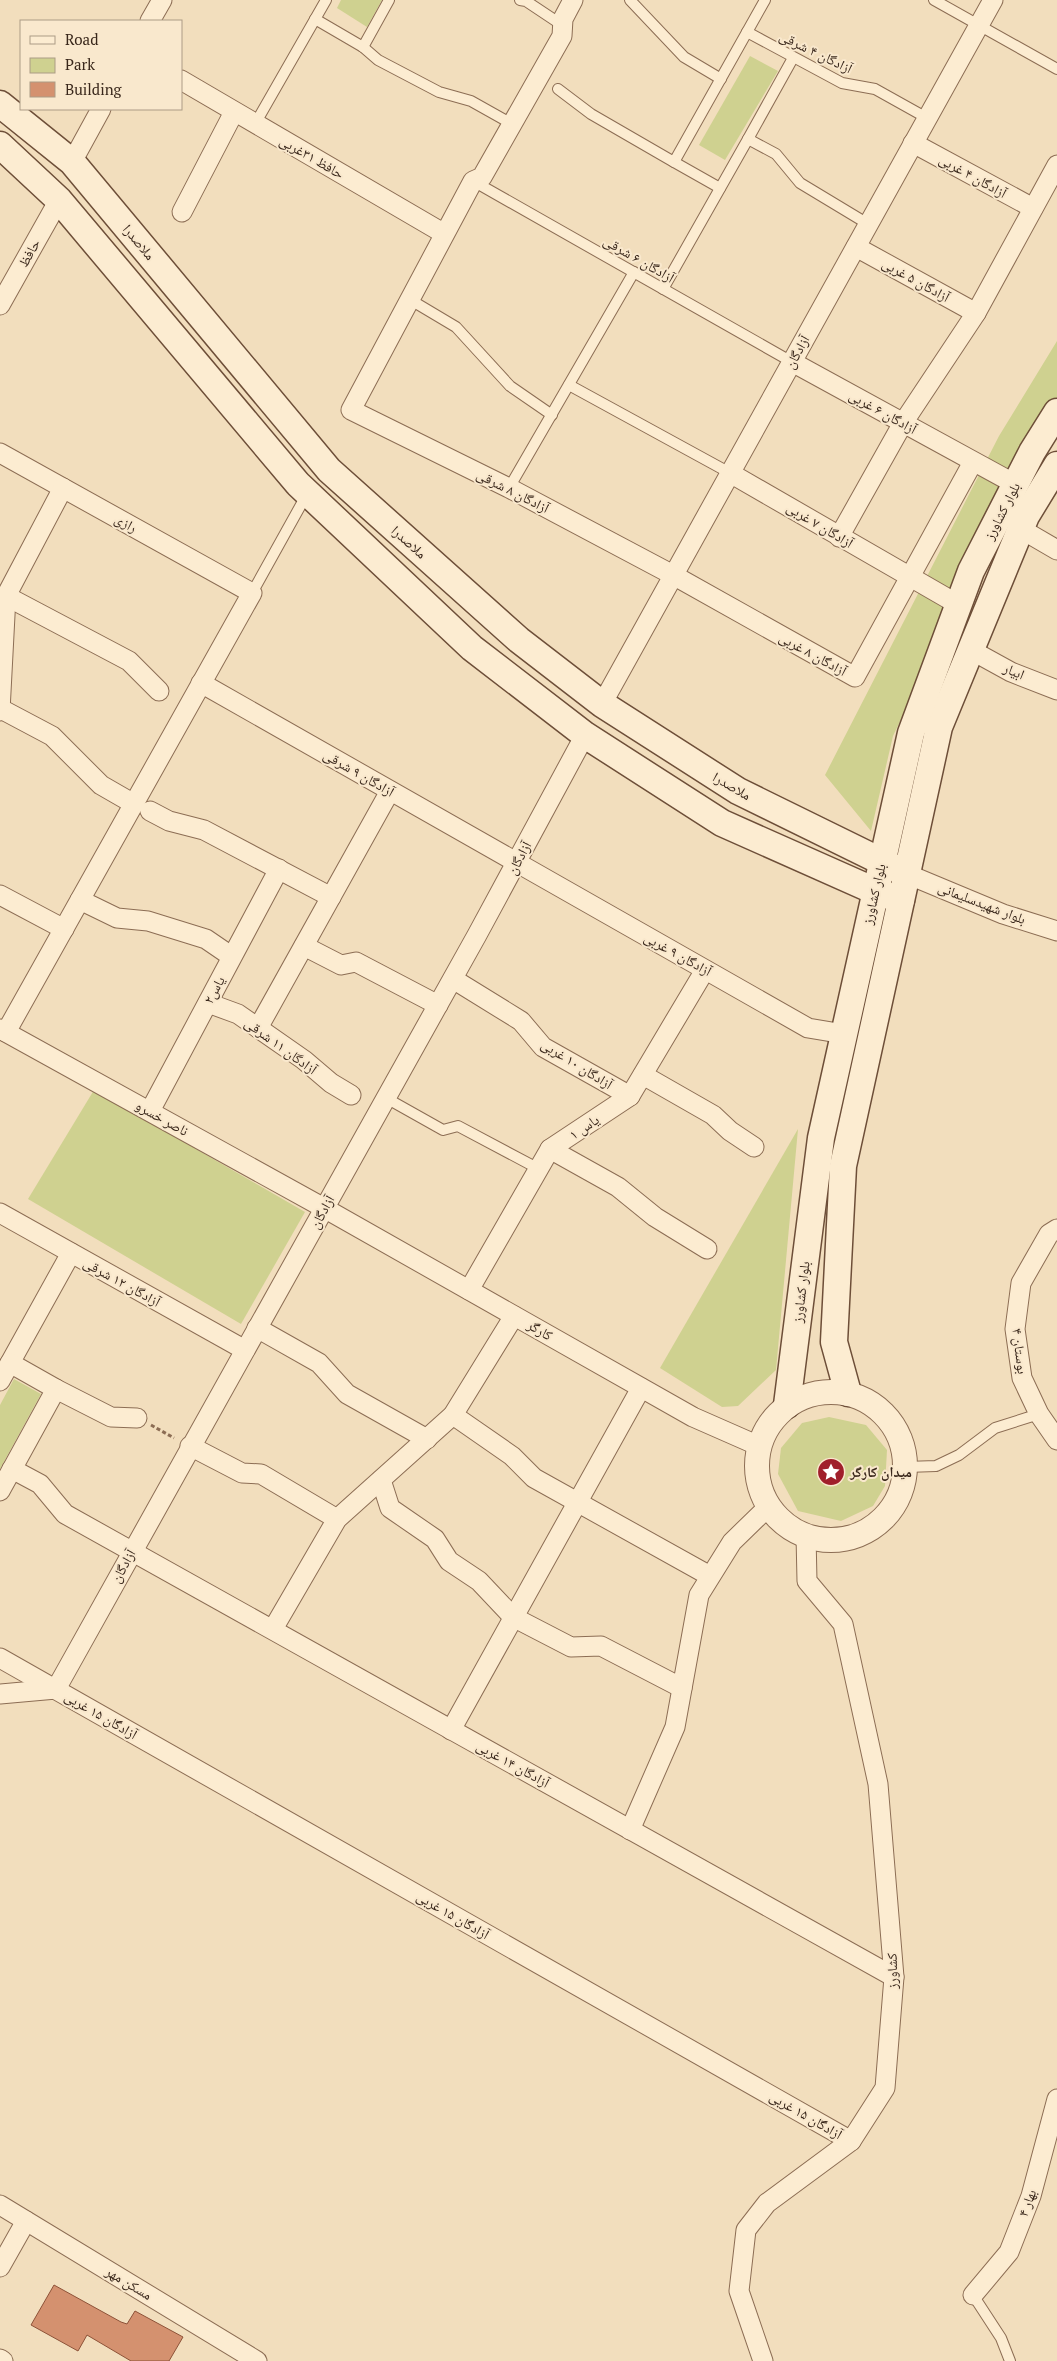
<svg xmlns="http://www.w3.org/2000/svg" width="1057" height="2361" font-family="'PT Serif','Noto Naskh Arabic',serif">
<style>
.green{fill:#cfd190}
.building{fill:#d4916f;stroke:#8d5238}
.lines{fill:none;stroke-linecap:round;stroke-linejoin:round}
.service-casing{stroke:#8c6d54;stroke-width:12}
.minor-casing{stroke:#8c6d54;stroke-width:21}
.tertiary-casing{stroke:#8c6d54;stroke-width:26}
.secondary-casing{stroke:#6d4e38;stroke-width:29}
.path{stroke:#8c6d54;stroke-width:3;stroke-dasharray:4 2.5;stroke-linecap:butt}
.service{stroke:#fcecd1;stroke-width:10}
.minor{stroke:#fcecd1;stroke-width:19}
.tertiary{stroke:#fcecd1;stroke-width:24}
.secondary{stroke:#fcecd1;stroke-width:26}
.labels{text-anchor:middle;stroke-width:4;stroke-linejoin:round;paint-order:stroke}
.street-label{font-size:14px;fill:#39271b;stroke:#f9e8cd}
.poi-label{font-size:14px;font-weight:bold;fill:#39271b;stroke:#f9e8cd;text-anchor:start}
</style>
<rect width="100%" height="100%" fill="#f2debd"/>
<g class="green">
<polygon points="341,0 382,0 367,27 337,8"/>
<polygon points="750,56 778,71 725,160 699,145"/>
<polygon points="1057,341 1057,414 1015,484 893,736 871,831 825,775 999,436"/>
<polygon points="94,1090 305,1212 241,1324 28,1199"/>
<polygon points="798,1129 776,1370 738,1406 722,1407 660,1368"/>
<polygon points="14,1379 41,1394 0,1469 0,1405"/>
<polygon points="829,1417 866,1425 887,1450 885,1486 873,1506 841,1521 798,1511 778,1474 781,1448 802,1423"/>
</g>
<polygon class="building" points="54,2285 121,2322 127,2324 135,2311 183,2337 169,2361 131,2361 87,2335 78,2351 31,2325"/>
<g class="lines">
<g class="service-casing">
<g id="service">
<polyline points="520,0 526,1 562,25"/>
<polyline points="630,0 684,57 721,79"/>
<polyline points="934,0 1057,69"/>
<polyline points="315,19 363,47 378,60 439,92 471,101 512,124"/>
<polyline points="747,32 842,83 875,89 927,118"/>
<polyline points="363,47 389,0"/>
<polyline points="793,58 748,139 776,154 800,183 868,224"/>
<polyline points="558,89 591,114 674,162 765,0"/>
<polyline points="255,124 326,0"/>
<polyline points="674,162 720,188"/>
<polyline points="473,181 792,362"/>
<polyline points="663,289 748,139"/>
<polyline points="409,299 456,327 510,386 552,415"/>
<polyline points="569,385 730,473"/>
<polyline points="509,488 634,272"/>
<polyline points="252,593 307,494"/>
<polyline points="386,1098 443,1130 458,1126 539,1169"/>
<polyline points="906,1467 936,1466 959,1455 995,1428 1039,1414"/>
<polyline points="973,2295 1001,2338 1010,2361"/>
</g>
</g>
<g class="minor-casing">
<g id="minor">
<polyline points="573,0 563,19 562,36 482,177 473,181 351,410 509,488 673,575 855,677 973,462"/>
<polyline points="150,21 162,0"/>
<polyline points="181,80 443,233"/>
<polyline points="913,143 1033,208"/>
<polyline points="72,162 101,109"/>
<polyline points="182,212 234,112"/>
<polyline points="856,247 976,313"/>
<polyline points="0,305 59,200"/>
<polyline points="792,362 1015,484"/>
<polyline points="0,453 252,593 6,1032"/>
<polyline points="730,473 959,605"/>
<polyline points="1021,529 1057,550"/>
<polyline points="839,537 903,423 976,313 1057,165"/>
<polyline points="6,596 129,661 159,691"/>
<polyline points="971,650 1011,672 1057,690"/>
<polyline points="201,683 808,1028 844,1034"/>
<polyline points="602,704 993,0"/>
<polyline points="1,709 52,736 101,785 134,804"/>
<polyline points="0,711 6,596 63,488"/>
<polyline points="150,811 169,821 204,830 331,897"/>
<polyline points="907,874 1003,914 1057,931"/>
<polyline points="0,895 64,929"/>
<polyline points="80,900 117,918 148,921 206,939 225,952"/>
<polyline points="304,946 341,965 356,962 438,1005"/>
<polyline points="453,979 521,1021 543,1047 630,1096"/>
<polyline points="208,1003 238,1014 304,1060 331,1083 351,1095"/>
<polyline points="258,1028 390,791"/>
<polyline points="0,1029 324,1208 693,1417 759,1446"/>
<polyline points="643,1075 713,1115 730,1131 754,1147"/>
<polyline points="150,1111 279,869"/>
<polyline points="550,1149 618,1187 655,1217 707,1249"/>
<polyline points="0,1213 245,1350"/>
<polyline points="1057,1229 1049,1234 1021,1283 1015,1329 1022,1378 1039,1414 1057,1440"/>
<polyline points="469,1290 550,1149 630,1096 705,970"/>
<polyline points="257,1328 319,1363 347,1394 427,1439"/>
<polyline points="10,1363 71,1253"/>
<polyline points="0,1381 10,1363 56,1389 0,1491"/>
<polyline points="56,1389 111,1417 137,1418"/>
<polyline points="453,1415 512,1456 534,1478 710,1576"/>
<polyline points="190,1446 242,1473 261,1474 337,1519"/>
<polyline points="12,1469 40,1484 65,1514 894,1977"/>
<polyline points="381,1480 390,1508 435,1539 449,1561 479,1581 513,1617 571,1647 601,1646 682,1688"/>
<polyline points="273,1629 337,1519 453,1415 514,1316"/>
<polyline points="0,1658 851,2141"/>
<polyline points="56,1689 477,935 585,735"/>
<polyline points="0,1694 56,1689"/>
<polyline points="451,1730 641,1388"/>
<polyline points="630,1830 675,1727 699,1595 732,1542 769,1506"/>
<polyline points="0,2205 257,2361"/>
<polyline points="0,2267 26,2221"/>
<polyline points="973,2295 1009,2252 1031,2196 1057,2099"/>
<polyline points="0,2359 3,2361"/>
<polyline points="763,2361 739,2291 746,2230 767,2203 851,2141 885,2088 894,1977 878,1784 843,1624 807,1581 806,1535"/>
</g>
</g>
<g class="tertiary-casing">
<circle id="tertiary" cx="831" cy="1466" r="74"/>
</g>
<g class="secondary-casing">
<g id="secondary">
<polyline points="0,104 72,162 329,470 519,640 602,704 738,791 907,874"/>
<polyline points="0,145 59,200 298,484 472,648 585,735 722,823 875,891 901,900"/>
<polyline points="848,1393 834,1342 843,1166 939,727 1026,516 1057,465"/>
<polyline points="787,1405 821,1138 911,733 971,571 1032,452 1057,412"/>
</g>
</g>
<polyline class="path" points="151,1425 174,1438"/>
<use href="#service" class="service"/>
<use href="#minor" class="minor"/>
<use href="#tertiary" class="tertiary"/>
<use href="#secondary" class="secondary"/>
</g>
<defs>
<g id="sight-disc" transform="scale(1.4375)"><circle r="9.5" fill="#a01f2b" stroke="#f9e8cd"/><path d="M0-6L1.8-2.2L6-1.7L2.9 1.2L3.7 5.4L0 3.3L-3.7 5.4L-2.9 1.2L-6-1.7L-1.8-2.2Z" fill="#fff"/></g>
</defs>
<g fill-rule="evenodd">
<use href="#sight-disc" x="831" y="1472"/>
</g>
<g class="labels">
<g class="street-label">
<text transform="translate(816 52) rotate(26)" y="5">آزادگان ۴ شرقی</text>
<text transform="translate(312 157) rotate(30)" y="5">حافظ ۳۱غربی</text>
<text transform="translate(973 176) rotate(29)" y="5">آزادگان ۴ غربی</text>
<text transform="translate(139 242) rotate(50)" y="5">ملاصدرا</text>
<text transform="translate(29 253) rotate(-61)" y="5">حافظ</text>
<text transform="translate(639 259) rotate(30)" y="5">آزادگان ۶ شرقی</text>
<text transform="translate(916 280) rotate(29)" y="5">آزادگان ۵ غربی</text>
<text transform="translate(797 352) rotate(-61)" y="5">آزادگان</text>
<text transform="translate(883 412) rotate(29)" y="5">آزادگان ۶ غربی</text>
<text transform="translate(513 491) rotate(27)" y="5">آزادگان ۸ شرقی</text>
<text transform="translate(1002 511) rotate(-63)" y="5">بلوار کشاورز</text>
<text transform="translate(126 523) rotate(29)" y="5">رازی</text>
<text transform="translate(820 525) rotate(31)" y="5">آزادگان ۷ غربی</text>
<text transform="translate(409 542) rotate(42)" y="5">ملاصدرا</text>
<text transform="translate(813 654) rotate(29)" y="5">آزادگان ۸ غربی</text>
<text transform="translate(1014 671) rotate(23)" y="5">ابیار</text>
<text transform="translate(359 773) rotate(30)" y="5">آزادگان ۹ شرقی</text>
<text transform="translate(732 786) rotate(30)" y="5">ملاصدرا</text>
<text transform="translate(519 858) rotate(-62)" y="5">آزادگان</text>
<text transform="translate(874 894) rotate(-77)" y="5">بلوار کشاورز</text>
<text transform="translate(982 903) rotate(21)" y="5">بلوار شهیدسلیمانی</text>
<text transform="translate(678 954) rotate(29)" y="5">آزادگان ۹ غربی</text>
<text transform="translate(214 990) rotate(-62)" y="5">یاس۲</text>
<text transform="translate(281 1046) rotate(36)" y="5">آزادگان ۱۱ شرقی</text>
<text transform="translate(577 1064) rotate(32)" y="5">آزادگان ۱۰ غربی</text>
<text transform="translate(162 1118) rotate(29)" y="5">ناصر خسرو</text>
<text transform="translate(584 1127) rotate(-34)" y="5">یاس ۱</text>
<text transform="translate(322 1212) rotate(-61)" y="5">آزادگان</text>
<text transform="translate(122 1282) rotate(29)" y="5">آزادگان ۱۲ شرقی</text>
<text transform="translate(801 1292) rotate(-83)" y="5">بلوار کشاورز</text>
<text transform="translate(540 1330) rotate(30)" y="5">کارگر</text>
<text transform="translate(1020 1351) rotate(83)" y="5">بوستان ۴</text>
<text transform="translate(123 1566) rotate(-61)" y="5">آزادگان</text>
<text transform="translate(101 1715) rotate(30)" y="5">آزادگان ۱۵ غربی</text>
<text transform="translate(513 1764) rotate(29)" y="5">آزادگان ۱۴ غربی</text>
<text transform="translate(453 1915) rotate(30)" y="5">آزادگان ۱۵ غربی</text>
<text transform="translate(892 1971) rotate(-91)" y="5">کشاورز</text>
<text transform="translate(806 2115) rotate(30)" y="5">آزادگان ۱۵ غربی</text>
<text transform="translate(1027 2203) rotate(-70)" y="5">بهار ۴</text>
<text transform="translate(129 2283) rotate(31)" y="5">مسکن مهر</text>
</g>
<g class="poi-label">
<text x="850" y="1477">میدان کارگر</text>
</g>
</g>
<rect x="20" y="20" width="162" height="90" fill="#f9e8cd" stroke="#ac9b86"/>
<rect x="30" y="36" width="25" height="8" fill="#fcecd1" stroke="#ac9b86"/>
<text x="65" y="45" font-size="15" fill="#39271b">Road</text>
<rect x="30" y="58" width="25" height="15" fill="#cfd190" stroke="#ac9b86"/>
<text x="65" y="70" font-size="15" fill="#39271b">Park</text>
<rect x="30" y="82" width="25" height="15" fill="#d4916f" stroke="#ac9b86"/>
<text x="65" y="95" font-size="15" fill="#39271b">Building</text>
</svg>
